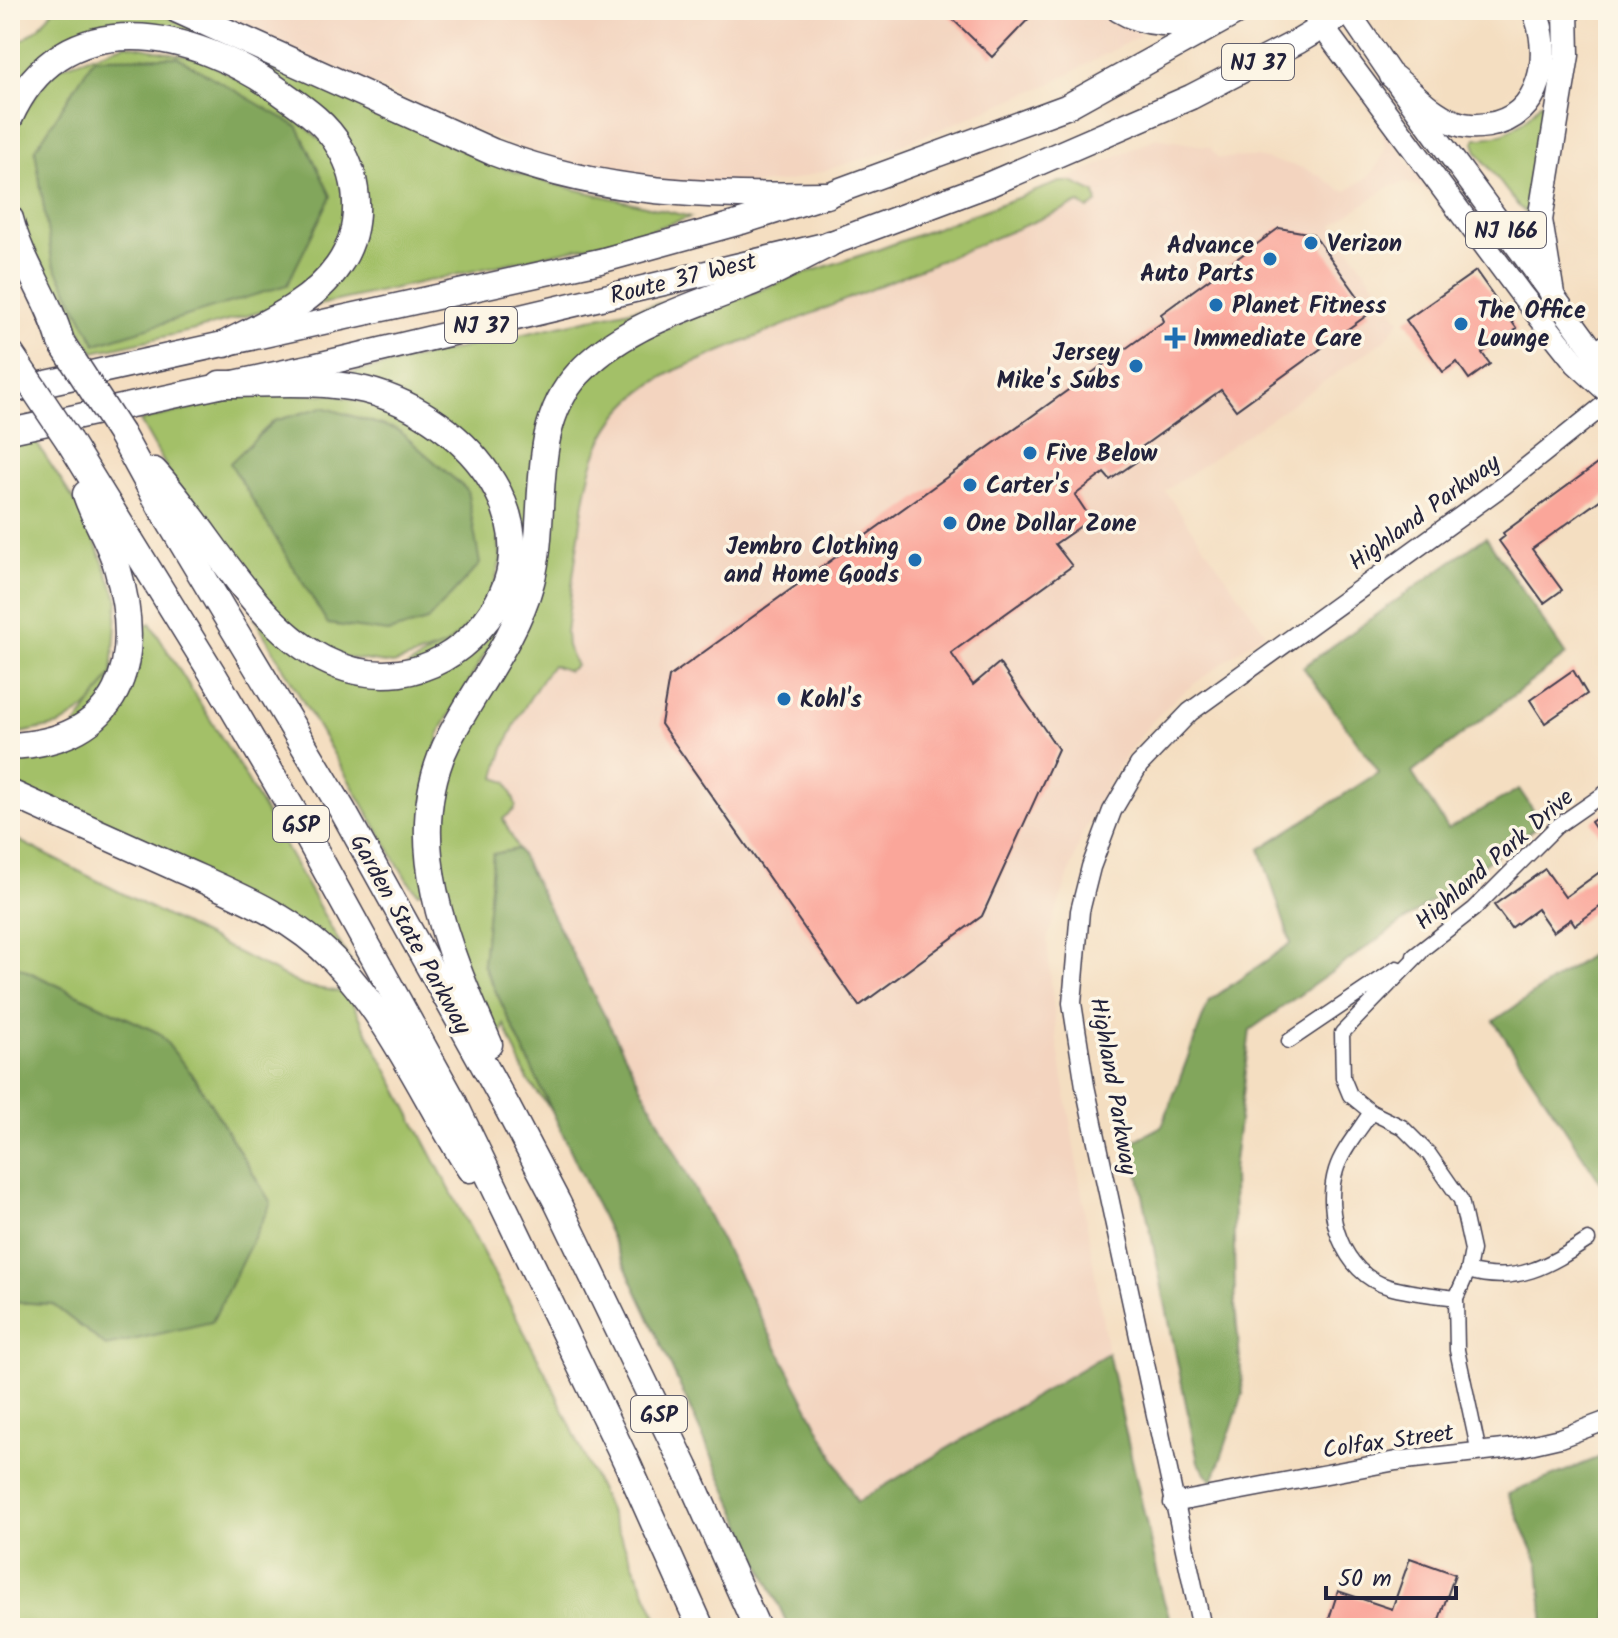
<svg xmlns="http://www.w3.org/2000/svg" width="1618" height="1638" font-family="Kalam,sans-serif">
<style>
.built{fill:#f3d4bf}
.green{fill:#a3c067;stroke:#627151;stroke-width:2}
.forest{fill:#82a65c;stroke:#52644c;stroke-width:2}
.building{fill:#faa69a}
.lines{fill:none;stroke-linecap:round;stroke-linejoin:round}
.minor-casing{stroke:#423e4f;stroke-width:17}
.tertiary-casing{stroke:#423e4f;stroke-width:21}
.primary-casing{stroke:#423e4f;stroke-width:25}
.trunk-casing{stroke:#423e4f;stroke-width:27}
.motorway-casing{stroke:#423e4f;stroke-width:29}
.minor{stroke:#fff;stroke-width:14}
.tertiary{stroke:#fff;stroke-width:18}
.primary{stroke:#fff;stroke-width:22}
.trunk{stroke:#fff;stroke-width:24}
.motorway{stroke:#fff;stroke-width:26}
.motorway-bridge-casing{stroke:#423e4f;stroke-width:29;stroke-linecap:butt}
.motorway-bridge{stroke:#fff;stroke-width:26}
.poi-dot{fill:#1f6fb2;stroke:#fcf5e5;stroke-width:3}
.labels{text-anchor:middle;stroke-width:7;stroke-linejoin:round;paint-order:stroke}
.shield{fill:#fcf5e5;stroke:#63616e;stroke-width:2}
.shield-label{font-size:22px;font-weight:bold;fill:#22223b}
.poi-label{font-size:24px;font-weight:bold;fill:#22223b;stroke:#fcf5e5;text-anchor:start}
.street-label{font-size:24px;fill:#22223b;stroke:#fcf5e5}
</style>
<rect width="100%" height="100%" fill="#fcf5e5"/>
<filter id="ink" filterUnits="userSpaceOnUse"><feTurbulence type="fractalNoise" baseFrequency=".0125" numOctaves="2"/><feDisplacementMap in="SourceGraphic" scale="16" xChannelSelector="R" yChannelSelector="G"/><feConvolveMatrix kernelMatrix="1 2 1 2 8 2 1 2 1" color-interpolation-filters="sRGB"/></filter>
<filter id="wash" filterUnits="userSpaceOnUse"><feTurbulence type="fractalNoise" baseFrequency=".006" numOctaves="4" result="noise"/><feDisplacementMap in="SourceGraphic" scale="32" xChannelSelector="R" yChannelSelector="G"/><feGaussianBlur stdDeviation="1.8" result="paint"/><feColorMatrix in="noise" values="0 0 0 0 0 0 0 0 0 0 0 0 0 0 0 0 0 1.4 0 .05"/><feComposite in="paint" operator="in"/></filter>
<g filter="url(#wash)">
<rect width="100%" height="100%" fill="#f4dec1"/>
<g class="built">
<polygon points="204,10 1103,10 1141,35 1050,84 880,154 789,181 705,189 547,161"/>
<polygon points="1381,125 1432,196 1417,185 1405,183 1389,187 1333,225 1400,320 1386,339 1165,491 1265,632 1178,696 1150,724 1117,767 1082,835 1047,940 1057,1042 1108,1353 857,1503 518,849 467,775 589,402 1156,138 1210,147 1218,158 1256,157 1300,167 1321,176 1340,190 1347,191 1371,174 1380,161 1385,149"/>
</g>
<g class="green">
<polygon points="53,10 152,10 498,166 549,183 691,217 628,237 314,306 324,296 360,168 206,39 156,25 120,23 79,33 47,50 10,89 10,49 39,28"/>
<polygon points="126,44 201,59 271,97 322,141 330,153 341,178 345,206 340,241 321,274 275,308 195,330 94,352 53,289 25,236 17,208 12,178 13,142 19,119 55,69"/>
<path d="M1540 103 1550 104 1531 216 1519 207 1477 152 1474 142 1476 138C1503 139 1525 124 1540 103Z"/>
<path d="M1060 182H1072L1095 193 1097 203 1088 209 1079 203 676 370C601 408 589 458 579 536 574 568 570 601 566 633L567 646 576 666 568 671 552 665C527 701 505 735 495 778L507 782 516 805 514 810 503 819 518 849 493 854 483 964 551 1109 528 1081 504 1024 498 1046 454 939 436 826 449 761 529 614 557 433 582 382 629 343 790 278 877 250Z"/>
<polygon points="678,299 574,364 524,570 511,609 439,733 423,891 418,893 407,880 255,619 382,682 504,607 500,476 347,374"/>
<polygon points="330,394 391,408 450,447 494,505 501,559 493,590 474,620 445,646 393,664 343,657 283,618 182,495 140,421 246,395"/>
<polygon points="34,439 86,519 118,600 112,673 95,699 85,709 60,725 10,735 10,444"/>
<polygon points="150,623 238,764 355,970 10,781 10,756 59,749 139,637 141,628"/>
<polygon points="10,836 303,986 347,993 552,1385 662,1628 10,1628 10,1302 52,1304 106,1346 271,1203 196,1080 159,1033 10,963"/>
</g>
<g class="forest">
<polygon points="177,57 298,127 331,196 287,285 96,344 52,261 35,150 94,58"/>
<polygon points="323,407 398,430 467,490 480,564 427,621 388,632 328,624 230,463 274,421"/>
<polygon points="1486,537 1566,655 1412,773 1448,829 1519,789 1542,823 1250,1030 1233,1170 1235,1304 1243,1394 1213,1482 1198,1462 1132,1142 1162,1126 1209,1001 1291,943 1260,849 1379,772 1303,667"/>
<polygon points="518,849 857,1502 1108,1353 1163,1598 1173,1628 789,1628 647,1313 483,964 493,854"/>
<polygon points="1608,943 1608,1194 1494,1021"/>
<polygon points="10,963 159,1033 196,1080 271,1203 212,1322 106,1346 52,1304 10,1302"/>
<polygon points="1608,1454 1608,1628 1544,1628 1539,1564 1508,1494"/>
</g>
<g id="blocks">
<g class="building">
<polygon points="943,10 1037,10 992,57"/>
<polygon points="1279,228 1313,234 1370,313 1236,410 1221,390 1135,452 1140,459 1110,480 1104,473 1075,495 1091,519 1055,544 1072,566 951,653 973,685 999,663 1058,749 982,916 859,1006 661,724 669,677 1164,321 1161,314"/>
<polygon points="1476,271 1517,329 1482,353 1490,364 1469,379 1457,362 1443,372 1406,320"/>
<polygon points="1608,456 1608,494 1532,549 1562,590 1544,603 1499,541 1505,536 1503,533"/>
<polygon points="1573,670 1587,694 1545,723 1530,700"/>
<polygon points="1608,810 1608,847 1591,822"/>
<polygon points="1608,866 1608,901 1575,925 1571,919 1553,932 1537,909 1511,928 1494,905 1545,869 1565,897"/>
<polygon points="1410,1558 1455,1574 1436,1628 1326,1628 1338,1591 1392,1609"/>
</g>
</g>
</g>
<g filter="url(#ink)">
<use href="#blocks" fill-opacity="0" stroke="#423e4f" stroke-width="2"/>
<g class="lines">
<g class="minor-casing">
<g id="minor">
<polyline points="1593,350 1608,340"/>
<polyline points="1421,952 1342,1033 1343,1078 1350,1095 1371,1112 1402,1127 1429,1154 1461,1200 1472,1250 1468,1271 1456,1298 1457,1350 1479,1453"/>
<polyline points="1414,956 1474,909 1556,827 1608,791"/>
<polyline points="1289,1041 1397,968"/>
<path d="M1371 1112C1360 1130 1342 1150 1336 1170 1323 1212 1342 1274 1389 1287 1410 1293 1434 1295 1456 1298"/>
<path d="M1468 1271C1517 1285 1548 1266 1588 1240"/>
</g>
</g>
<g class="tertiary-casing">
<g id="tertiary">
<polyline points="1173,1503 1396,1461 1521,1447 1560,1438 1608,1420"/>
<polyline points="1202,1628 1085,1086 1072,1003 1080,911 1091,867 1112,811 1139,765 1190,712 1504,485 1608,402"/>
</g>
</g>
<g class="primary-casing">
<g id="primary">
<polyline points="1310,10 1521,294 1576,363 1608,392"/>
<polyline points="1347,10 1392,76 1593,350 1608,384"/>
</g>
</g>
<g class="trunk-casing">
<g id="trunk">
<path d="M1119 10C1150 29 1181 23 1216 19"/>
<path d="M1392 76C1415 93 1433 118 1463 125 1471 127 1481 126 1488 125 1543 117 1553 52 1534 10"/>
<polyline points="1552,294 1540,220 1567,55 1566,10"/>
<polyline points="10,391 600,261 741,222 827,195 1066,107 1241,10"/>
<polyline points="10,431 313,366 829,244 990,184 1191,97 1299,41 1351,10"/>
</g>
</g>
<g class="motorway-casing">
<g id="motorway">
<path d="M178 10 493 152C606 195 708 197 827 195"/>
<path d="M10 117C63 0 195 29 282 93 303 108 326 123 339 146 361 181 363 231 338 266 312 304 264 324 225 344"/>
<path d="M10 219C21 263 49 298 61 342"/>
<polyline points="121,434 162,509 343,811 506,1105 557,1202 685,1467 757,1628"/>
<polyline points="69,441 214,676 295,814 453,1101 628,1465 701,1628"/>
<path d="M154 471C209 530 251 621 323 659 348 672 373 676 400 673 430 669 458 653 478 630 566 533 469 416 365 390 318 379 268 384 220 384"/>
<path d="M10 746C121 741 145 663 117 567 110 542 94 519 86 494"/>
<path d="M10 793C66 818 121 843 177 868 232 893 291 915 334 960 392 1020 425 1100 470 1169"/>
<path d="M489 1044C448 951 398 836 450 737 476 687 516 638 531 582 549 515 527 429 578 374 623 325 688 309 747 284 775 273 802 257 829 244"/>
</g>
</g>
<use href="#minor" class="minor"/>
<use href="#tertiary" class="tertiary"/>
<use href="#primary" class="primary"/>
<use href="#trunk" class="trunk"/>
<use href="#motorway" class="motorway"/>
<g class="motorway-bridge-casing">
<g id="motorway-bridge">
<polyline points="61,342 121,434"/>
<polyline points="10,353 69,441"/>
</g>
</g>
<use href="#motorway-bridge" class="motorway-bridge"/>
</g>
</g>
<g class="poi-dot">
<circle cx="1311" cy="243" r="8"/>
<circle cx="1270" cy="259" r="8"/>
<circle cx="1216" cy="305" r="8"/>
<circle cx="1461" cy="324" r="8"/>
<path d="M1171 326h8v8h8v8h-8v8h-8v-8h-8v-8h8z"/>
<circle cx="1136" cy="366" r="8"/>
<circle cx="1030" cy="453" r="8"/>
<circle cx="970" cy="485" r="8"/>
<circle cx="950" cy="523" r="8"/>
<circle cx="915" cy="560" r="8"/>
<circle cx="784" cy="699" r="8"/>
</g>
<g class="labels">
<g class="shield">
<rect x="1222" y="44" width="72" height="36" rx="6"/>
<rect x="1466" y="212" width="80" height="36" rx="6"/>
<rect x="445" y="307" width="72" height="36" rx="6"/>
<rect x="273" y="806" width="56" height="36" rx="6"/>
<rect x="631" y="1396" width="56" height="36" rx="6"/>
</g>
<g class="shield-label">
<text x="1258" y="70">NJ 37</text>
<text x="1506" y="238">NJ 166</text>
<text x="481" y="333">NJ 37</text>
<text x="301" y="832">GSP</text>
<text x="659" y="1422">GSP</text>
</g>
<g class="poi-label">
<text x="1327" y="251">Verizon</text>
<text x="1254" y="253" text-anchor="end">Advance<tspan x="1254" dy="28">Auto Parts</tspan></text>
<text x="1232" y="313">Planet Fitness</text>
<text x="1477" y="318">The Office<tspan x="1477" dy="28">Lounge</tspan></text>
<text x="1193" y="346">Immediate Care</text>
<text x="1120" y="360" text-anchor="end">Jersey<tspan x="1120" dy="28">Mike's Subs</tspan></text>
<text x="1046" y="461">Five Below</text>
<text x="986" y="493">Carter's</text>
<text x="966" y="531">One Dollar Zone</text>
<text x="899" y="554" text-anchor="end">Jembro Clothing<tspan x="899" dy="28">and Home Goods</tspan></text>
<text x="800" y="707">Kohl's</text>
</g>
<g class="street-label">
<text transform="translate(683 278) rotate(-14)" y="8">Route 37 West</text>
<text transform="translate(1424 512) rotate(-36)" y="8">Highland Parkway</text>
<text transform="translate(1494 859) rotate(-41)" y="8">Highland Park Drive</text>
<text transform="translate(411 934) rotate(61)" y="8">Garden State Parkway</text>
<text transform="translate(1114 1086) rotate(80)" y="8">Highland Parkway</text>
<text transform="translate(1388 1441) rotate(-8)" y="8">Colfax Street</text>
</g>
</g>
<rect width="1618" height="1638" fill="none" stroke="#fcf5e5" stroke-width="40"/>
<path d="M1326 1586v12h130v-12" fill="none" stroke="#22223b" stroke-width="4"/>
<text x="1338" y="1586" font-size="24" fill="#22223b" stroke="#fcf5e5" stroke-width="6" paint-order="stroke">50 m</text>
</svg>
